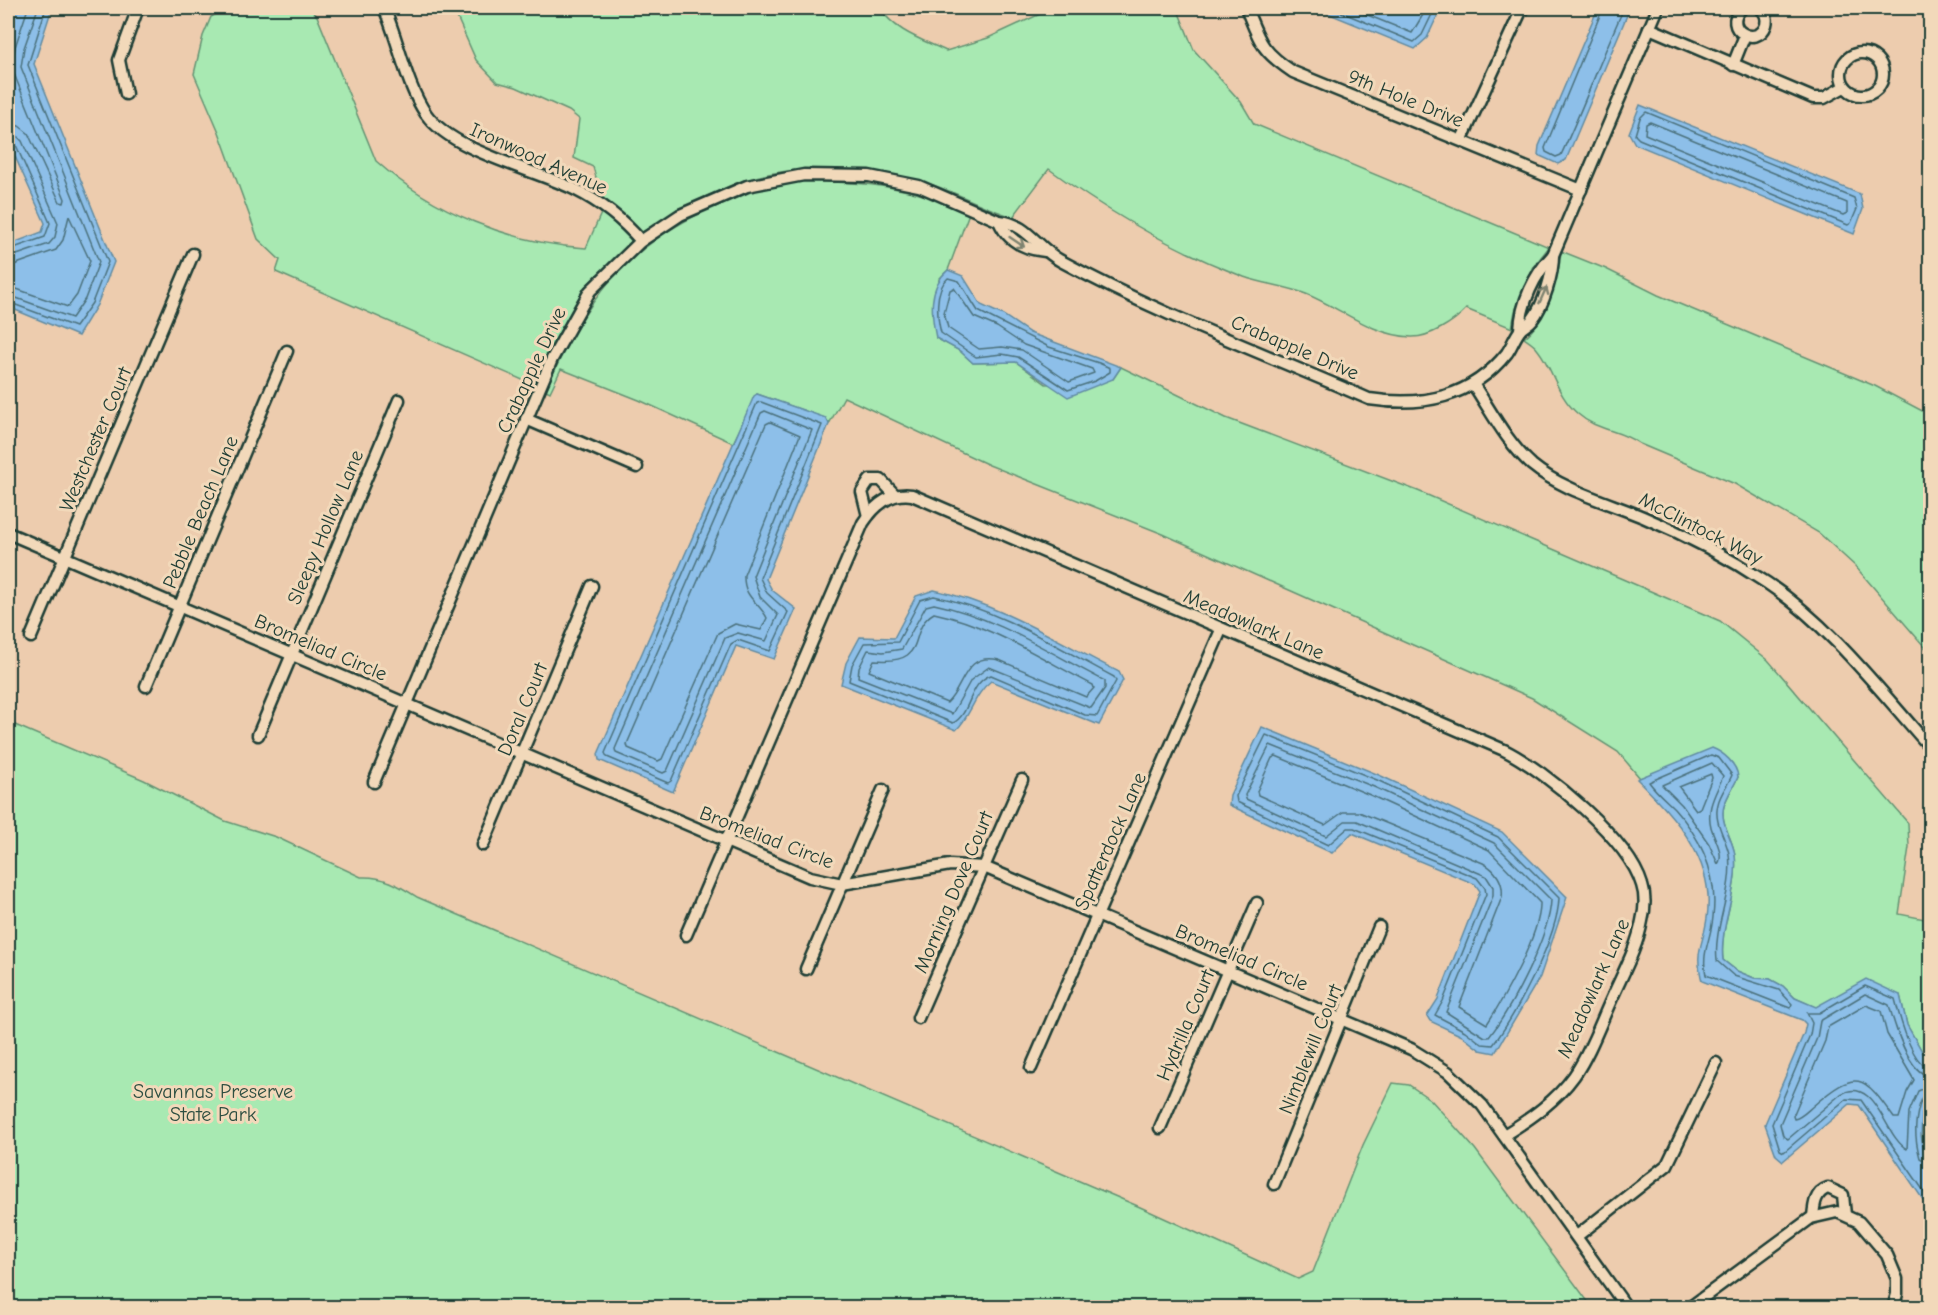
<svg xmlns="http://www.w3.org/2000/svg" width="1938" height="1315" font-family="'Comic Neue',sans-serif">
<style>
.green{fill:#a8e9b2;stroke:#649373;stroke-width:1.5}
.water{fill:#8dbfe9;stroke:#618ba1;stroke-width:1.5}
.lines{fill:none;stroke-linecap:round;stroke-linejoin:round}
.shore{stroke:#4b717c;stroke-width:1.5}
.street-casing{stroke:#1f3d34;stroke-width:15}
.street{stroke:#f2d9ba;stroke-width:10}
.oneway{stroke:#7e8370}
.labels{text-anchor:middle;stroke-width:6;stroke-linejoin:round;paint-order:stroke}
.street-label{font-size:20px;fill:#1f3d34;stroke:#f2d9ba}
.park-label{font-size:20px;fill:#2d4e41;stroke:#f2d9ba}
</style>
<rect width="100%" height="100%" fill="#edccae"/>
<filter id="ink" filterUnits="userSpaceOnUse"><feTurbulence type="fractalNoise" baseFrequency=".0167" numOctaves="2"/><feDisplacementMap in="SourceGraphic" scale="12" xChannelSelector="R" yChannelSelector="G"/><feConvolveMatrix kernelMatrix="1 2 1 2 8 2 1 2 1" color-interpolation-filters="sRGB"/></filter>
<g filter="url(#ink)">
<g class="green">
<path d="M202 8H309L317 16 376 161C432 211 511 244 586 248L602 211 632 241 584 288 546 356 534 385 276 272 280 260 258 239 219 132 194 74 203 36 211 17 216 14Z"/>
<path d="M453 8H880C894 31 923 40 946 51L988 38 1053 8H1177L1194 50 1241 102 1254 124 1549 247 1534 266 1515 311 1512 328 1466 309C1454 322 1429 338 1411 337 1371 335 1341 308 1306 294 1286 286 1264 284 1244 277 1174 250 1109 213 1049 169L1013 217C983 208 953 190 921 181 872 167 792 163 743 181 707 194 674 212 641 233L626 216 602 198 593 167 574 158 579 119 569 111 516 87 497 82 476 60Z"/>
<path d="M805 181C863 182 917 186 969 213L948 270 939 279 936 338 960 351 973 363 1016 362 1046 384 1113 379 1121 367 1226 418 1418 491 1720 621 1768 660 1908 823 1909 847 1899 914 1930 920V1072L1927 1060 1907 1025 1900 995 1817 1008 1795 998 1783 986 1770 979 1754 978 1737 971 1723 960C1719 925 1739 891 1735 855 1733 839 1719 822 1724 806 1727 796 1734 786 1738 777L1681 762 1640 778 1618 752 1532 698 1163 534 989 465 844 397 829 424 825 418 757 394 733 443 639 400 561 369 550 392 546 390C582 305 623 248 709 209 723 203 737 195 751 191 769 186 787 184 805 181Z"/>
<path d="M1561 251 1606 269 1658 295 1875 386 1930 415V653L1855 566 1819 533 1735 484 1640 444C1619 429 1597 431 1578 414 1556 395 1554 370 1538 350 1535 345 1528 341 1524 338 1546 321 1559 278 1561 251Z"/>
<path d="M8 722 144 780 225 821 276 837 361 877C384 876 398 885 417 897L1140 1207 1298 1279 1313 1272 1363 1145 1393 1083 1409 1085 1431 1100 1475 1149 1592 1307H8Z"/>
<path d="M1930 1093V1159L1925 1156C1920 1132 1922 1116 1930 1093Z"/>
</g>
<g class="water">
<polygon points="8,8 52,8 34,64 114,262 97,305 78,336 8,307 8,245 42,232 45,223 8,141"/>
<polygon points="1315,8 1441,8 1427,38 1415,49"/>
<polygon points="1598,8 1630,8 1566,160 1558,164 1538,155 1539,146"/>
<polygon points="1640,105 1860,194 1863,209 1854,234 1635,144 1629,133"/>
<path d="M948 270 963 276 981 305 1003 315 1030 333 1121 367 1113 379 1068 397 1016 362 973 363 960 351 936 338C931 314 928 287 948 270Z"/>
<polygon points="757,394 826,418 829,424 766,579 772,590 796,609 774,659 736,646 673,792 599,760 598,754 754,396"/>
<path d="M934 590C1000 604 1059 642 1119 672L1123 680 1099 725 991 681C974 694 971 716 956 730L841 684 846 663 860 637 894 638 916 596Z"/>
<polygon points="1262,727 1379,775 1502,832 1567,897 1540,977 1495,1053 1480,1050 1462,1036 1430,1021 1427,1016 1438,999 1480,891 1475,884 1352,833 1332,853 1229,805 1230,795"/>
<path d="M1712 748C1723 752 1737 764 1738 777 1734 786 1727 796 1724 806 1719 822 1733 839 1735 855 1739 891 1719 926 1723 960L1737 971 1754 978 1770 979 1783 986 1795 998 1816 1007 1866 979 1900 995 1907 1025 1927 1060 1930 1072V1093L1922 1114 1921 1136 1925 1156 1930 1159V1210L1859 1105 1850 1104 1783 1161 1776 1155 1765 1124 1804 1033 1806 1024 1802 1020 1702 981C1694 950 1703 947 1707 918 1716 859 1675 818 1637 779Z"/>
</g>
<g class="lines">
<g class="shore">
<polyline points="1331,8 1414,42 1422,35 1435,8"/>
<polyline points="1350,8 1412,33 1427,8"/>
<path d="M1603 8 1545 148 1546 152 1556 157 1561 155C1584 106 1602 56 1624 8"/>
<polygon points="1646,112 1854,198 1857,209 1851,223 1848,225 1639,139 1635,135 1640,118"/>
<polygon points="1650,122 1847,203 1847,213 1843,215 1645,134 1646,124"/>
<polyline points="8,124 19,126 28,133 60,202 64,203 65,199 12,69 15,47 28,8"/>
<polyline points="8,133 16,135 22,141 58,223 55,237 49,244 8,258"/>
<polyline points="8,141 16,145 50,223 45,237 8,250"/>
<polyline points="8,267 56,250 63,240 69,216 90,261 77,295 68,307 8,286"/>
<path d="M948 278 959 281 978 311 1049 347 1099 363 1110 368V372L1095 381 1068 390 1018 357 1002 354 976 357 941 333C937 317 934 290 948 278Z"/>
<polygon points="954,288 974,317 997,327 1024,345 1092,369 1094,373 1069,382 1022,350 1002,347 979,349 948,328 944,313 950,290"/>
<polyline points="8,295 72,318 85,299 99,262 21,67 24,48 38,8"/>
<polyline points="8,302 75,327 92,303 108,262 28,65 46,8"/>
<polygon points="761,402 822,425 760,578 767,593 788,612 770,651 738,640 731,644 671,781 668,783 607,757 605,753 757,403"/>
<polygon points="765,411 812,430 753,576 760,597 778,615 766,641 738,633 725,638 667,771 663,773 616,753 615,749 761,413"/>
<path d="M770 422 800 435 744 575C743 598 759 602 767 618L761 630 735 624 718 633 662 759 658 761 628 748 627 744 766 424Z"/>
<path d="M934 596C998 609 1057 647 1114 677L1116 681 1097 716 1085 715 991 675C968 683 972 713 953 723L849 681 852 665 864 643 898 642 920 600Z"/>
<path d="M934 604C996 617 1050 653 1105 681V688L1091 708 989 667 971 680 952 714 858 677 859 668 868 650 883 652 902 649 926 606Z"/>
<path d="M934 613C991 625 1042 659 1093 685L1094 688 1086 697 999 660C964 651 964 688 947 703L869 671 874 660C932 665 905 630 934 613Z"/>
<path d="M1266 735 1377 780 1498 837 1559 898C1558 937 1516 1014 1493 1045L1482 1044 1465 1031 1435 1015 1443 1001 1486 894 1485 888 1477 878 1354 828H1348L1328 845 1237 802 1236 796Z"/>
<path d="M1270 745 1374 787 1494 843 1551 900C1550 935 1511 1009 1489 1037H1485L1446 1012 1493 896V887L1486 876 1357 821H1345L1326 836 1246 799 1245 795Z"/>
<path d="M1711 755 1719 758 1732 775C1728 785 1720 794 1718 804 1713 822 1726 838 1729 854 1734 891 1713 926 1717 961L1734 976 1779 990 1792 1004 1790 1008 1706 975C1701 952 1711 940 1713 917 1718 876 1702 839 1674 808 1666 800 1656 792 1649 782Z"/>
<path d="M1276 756 1370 795 1489 850 1540 903C1541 933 1504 998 1487 1024L1459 1007 1502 897C1504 882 1496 870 1483 863L1359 812H1343L1325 825 1258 795 1257 791 1272 758Z"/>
<path d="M1712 763 1723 776C1716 794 1706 807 1711 827 1714 838 1725 855 1718 864L1709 844 1682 805 1662 785Z"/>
<polygon points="1711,774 1712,778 1700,808 1696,810 1679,787"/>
<path d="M1866 1005 1881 1011 1887 1034 1914 1080 1907 1092 1899 1118H1894C1863 1074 1857 1068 1813 1106 1807 1111 1801 1118 1794 1119L1793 1116 1825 1041 1828 1027Z"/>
<path d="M1930 1068C1912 1066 1899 1015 1895 999L1865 986 1819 1013H1807L1812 1023 1810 1035 1772 1124 1780 1150 1784 1152 1846 1099 1861 1100 1930 1200"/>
<path d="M1930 1076C1908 1074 1894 1023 1889 1005L1865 994 1820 1021 1817 1038 1780 1124 1783 1136 1788 1139 1841 1094C1876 1075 1885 1138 1907 1149L1909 1112 1918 1091 1930 1086"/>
<path d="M1930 1094 1922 1098C1914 1119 1914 1137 1920 1158L1930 1164"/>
</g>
<g class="street-casing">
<g id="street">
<path d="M384 8C399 41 405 83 426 114 453 152 534 169 576 190 602 203 622 219 641 241"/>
<path d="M1246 8C1260 42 1261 51 1293 72L1581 190"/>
<path d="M1742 8C1720 29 1758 49 1766 25 1768 18 1765 12 1760 8"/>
<polyline points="1649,28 1813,98 1824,98 1844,87"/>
<circle cx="1862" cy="74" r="21"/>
<polyline points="1733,65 1745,35"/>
<polyline points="126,94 119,60 138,8"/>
<polyline points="1462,139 1521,11 1525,8"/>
<path d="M999 221C1007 240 1024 249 1045 251"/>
<path d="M1520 330C1521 303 1534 275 1553 255L1658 8"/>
<path d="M1473 384C1491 411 1507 443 1532 465 1562 490 1607 502 1643 517 1686 535 1728 557 1767 583 1831 626 1880 691 1930 747"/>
<polyline points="526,419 637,467"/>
<polyline points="868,516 862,492 870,480 881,480 895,495"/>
<polyline points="8,533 810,877 842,884 950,865 984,867 1411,1049 1448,1072 1482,1105 1627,1308"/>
<polyline points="31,637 193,254"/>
<polyline points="146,686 287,351"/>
<polyline points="258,735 399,400"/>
<path d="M374 782 552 359 590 291 641 241 680 215 747 186 804 175 869 176 919 186 999 221C1027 223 1038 249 1061 261 1160 315 1266 354 1369 399 1423 407 1471 398 1507 353 1512 346 1515 336 1521 329 1524 326 1529 324 1532 320 1544 305 1553 274 1553 255"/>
<polyline points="483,845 592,586"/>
<path d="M686 935 863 523C875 505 890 492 912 495L1504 750C1546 771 1629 840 1642 885 1646 897 1645 909 1642 921 1637 948 1623 973 1612 998 1600 1024 1590 1053 1574 1076 1556 1101 1530 1119 1504 1135"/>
<polyline points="806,969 883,790"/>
<polyline points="918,1018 1022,780"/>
<polyline points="1031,1068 1221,630"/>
<polyline points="1160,1128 1257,903"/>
<polyline points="1274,1184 1379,927"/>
<path d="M1813 1217C1814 1205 1815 1192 1828 1188L1843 1195 1845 1215"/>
<polyline points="1577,1236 1667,1165 1716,1063"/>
<polyline points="1689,1308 1811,1218 1837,1212 1859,1222 1887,1255 1897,1279 1897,1294 1893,1308"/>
</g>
</g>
<use href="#street" class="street"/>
</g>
<defs><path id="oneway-shaft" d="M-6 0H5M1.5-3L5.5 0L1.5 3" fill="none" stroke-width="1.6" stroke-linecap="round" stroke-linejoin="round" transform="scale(1.5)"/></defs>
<g class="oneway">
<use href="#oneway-shaft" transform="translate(1017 242) rotate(34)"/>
<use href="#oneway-shaft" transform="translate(1543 295) rotate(-66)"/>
</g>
</g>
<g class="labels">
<g class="street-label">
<text transform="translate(1406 98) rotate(22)" y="7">9th Hole Drive</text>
<text transform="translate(539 158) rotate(24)" y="7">Ironwood Avenue</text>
<text transform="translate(1295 347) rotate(23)" y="7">Crabapple Drive</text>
<text transform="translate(531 370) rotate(-65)" y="7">Crabapple Drive</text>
<text transform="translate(95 439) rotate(-67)" y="7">Westchester Court</text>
<text transform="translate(200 512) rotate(-67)" y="7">Pebble Beach Lane</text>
<text transform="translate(325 527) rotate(-67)" y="7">Sleepy Hollow Lane</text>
<text transform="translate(1701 528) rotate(27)" y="7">McClintock Way</text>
<text transform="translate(1254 624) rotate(23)" y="7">Meadowlark Lane</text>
<text transform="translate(321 647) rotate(23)" y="7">Bromeliad Circle</text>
<text transform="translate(522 709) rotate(-67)" y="7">Doral Court</text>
<text transform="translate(767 837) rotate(21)" y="7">Bromeliad Circle</text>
<text transform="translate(1110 841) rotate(-66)" y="7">Spatterdock Lane</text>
<text transform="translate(953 892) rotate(-67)" y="7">Morning Dove Court</text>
<text transform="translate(1242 957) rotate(23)" y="7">Bromeliad Circle</text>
<text transform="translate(1593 988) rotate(-66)" y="7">Meadowlark Lane</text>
<text transform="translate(1185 1025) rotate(-67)" y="7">Hydrilla Court</text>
<text transform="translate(1310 1049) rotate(-68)" y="7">Nimblewill Court</text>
</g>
<g class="park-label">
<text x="213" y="1098">Savannas Preserve<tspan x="213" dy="23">State Park</tspan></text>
</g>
</g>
<rect width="1938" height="1315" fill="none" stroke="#f2d9ba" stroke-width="30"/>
<rect x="15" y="15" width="1908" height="1285" fill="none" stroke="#1f3d34" stroke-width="2" filter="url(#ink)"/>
</svg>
